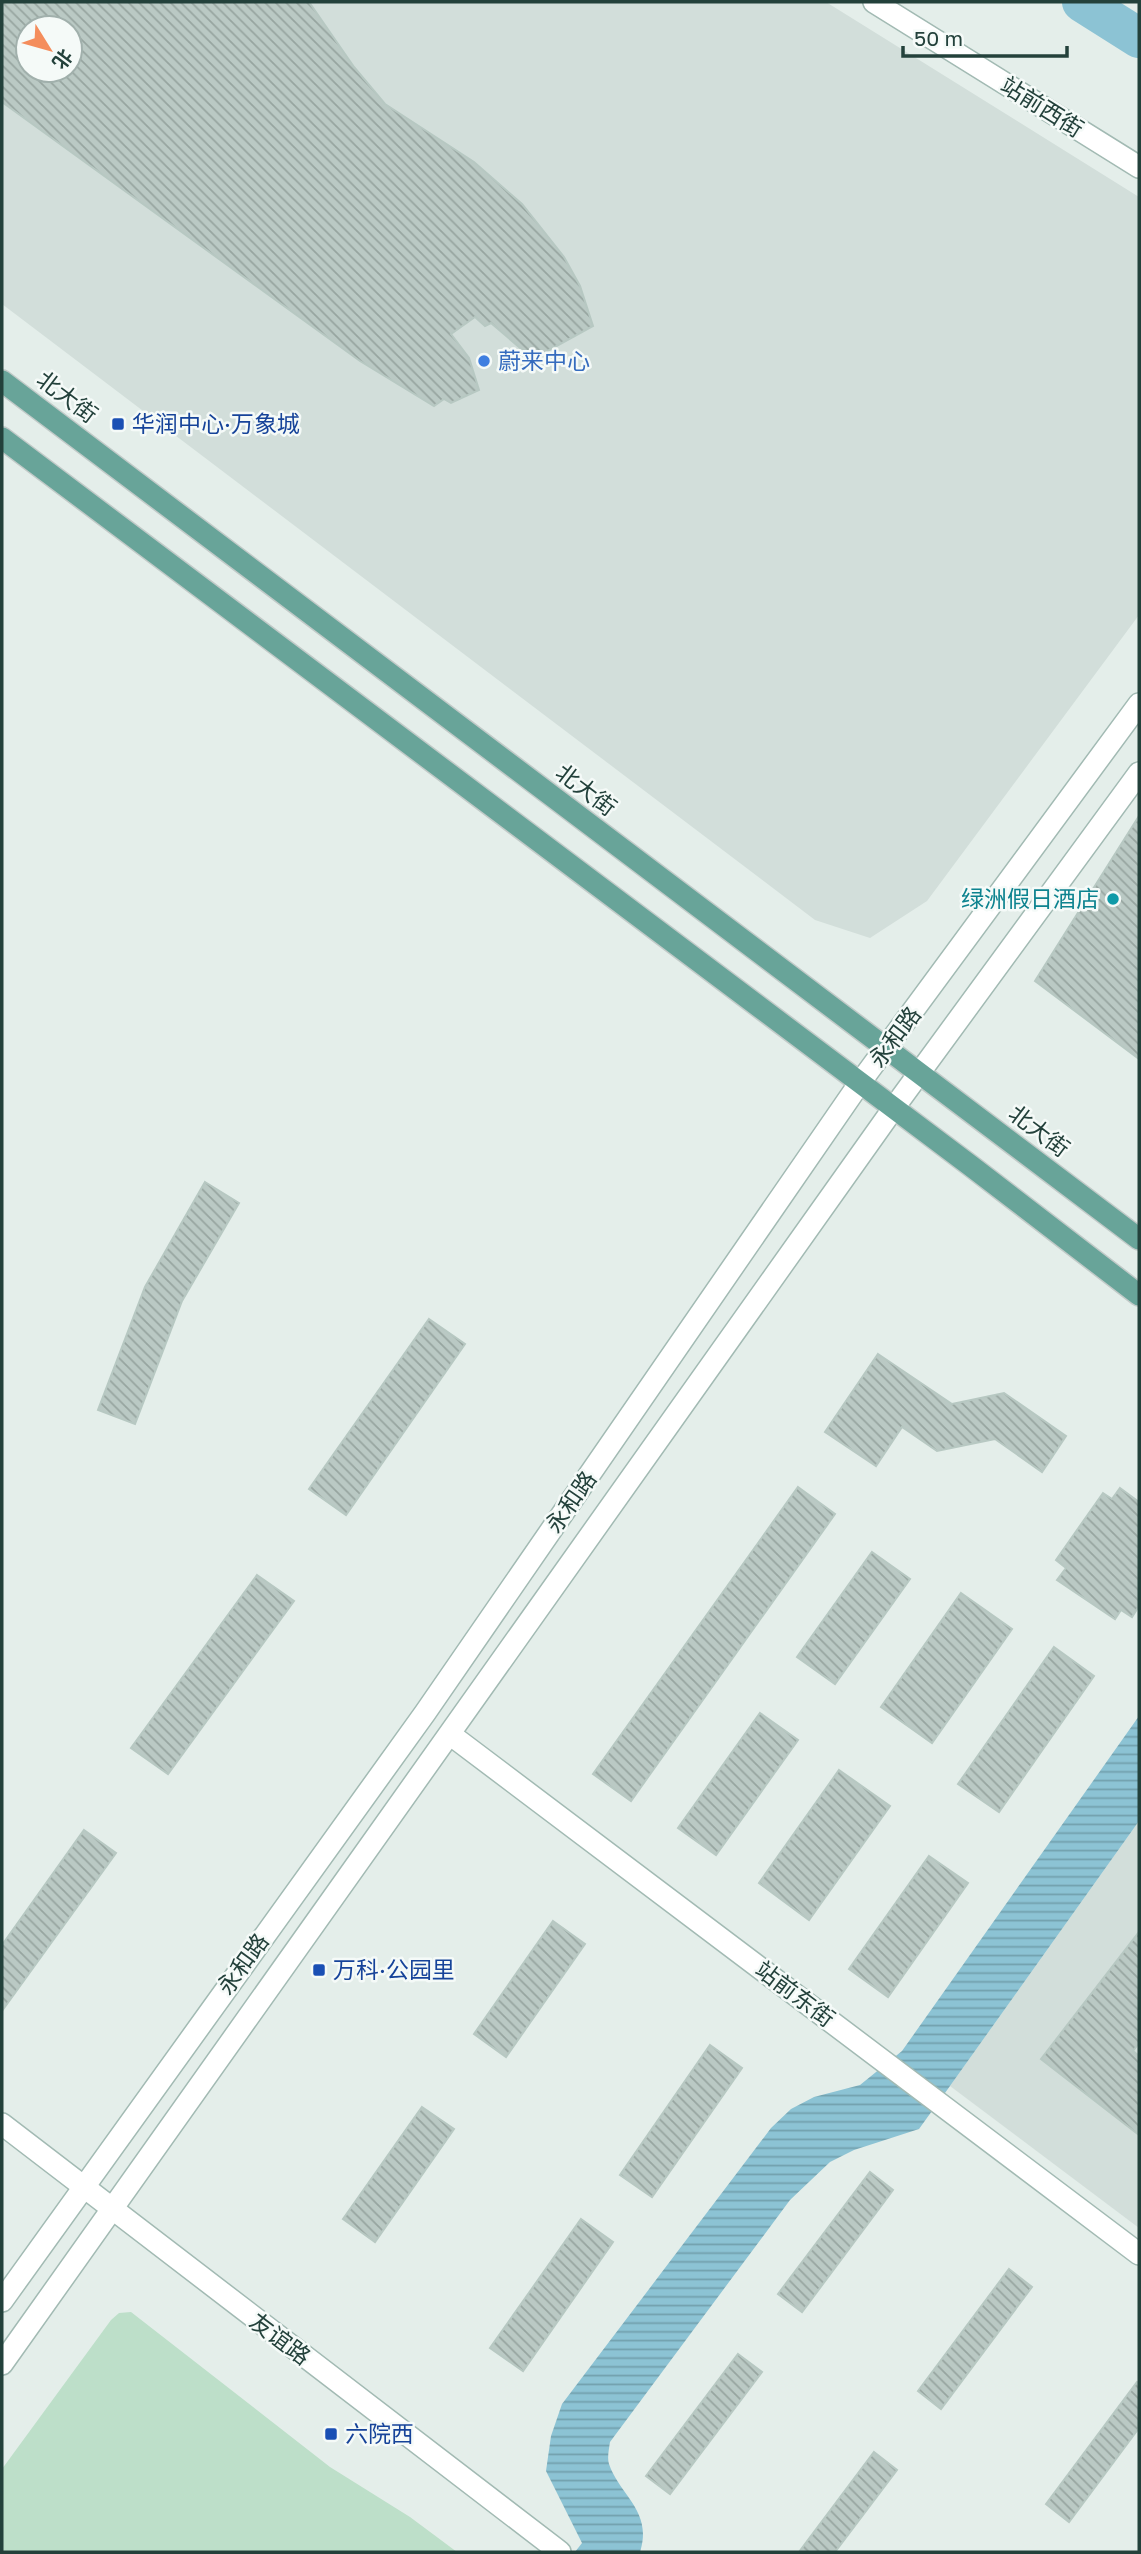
<svg xmlns="http://www.w3.org/2000/svg" width="1141" height="2554" font-family="'Golos Text','Noto Sans SC',sans-serif">
<style>
.built{fill:#d2deda;fill-rule:evenodd}
.grass{fill:#bddfc9}
.water{fill:url(#water-rules)}
.lines{fill:none;stroke-linecap:round;stroke-linejoin:round}
.river{stroke:#8cc3d4;stroke-width:40}
.building{fill:url(#building-back-hatch);stroke:#b7c8c2;stroke-width:2;fill-rule:evenodd}
.secondary-casing{stroke:#a2bab3;stroke-width:24}
.primary-casing{stroke:#c1cac8;stroke-width:24}
.secondary{stroke:#fff;stroke-width:21}
.primary{stroke:#68a499;stroke-width:21}
.shop-dot{fill:#3f7fe0;stroke:#f5faf8;stroke-width:2.5}
.transit-dot{fill:#1a4fb4;stroke:#f5faf8;stroke-width:2.5}
.culture-dot{fill:#0f9aa8;stroke:#f5faf8;stroke-width:2.5}
.labels{text-anchor:middle;stroke-width:5;stroke-linejoin:round;paint-order:stroke}
.street-label{font-size:23px;fill:#23413b;stroke:#f5faf8}
.shop-label{font-size:23px;fill:#366cbe;stroke:#f5faf8;text-anchor:start}
.transit-label{font-size:23px;fill:#164399;stroke:#f5faf8;text-anchor:start}
.culture-label{font-size:23px;fill:#0d838f;stroke:#f5faf8;text-anchor:end}
</style>
<defs>
<pattern id="water-rules" width="6" height="5" patternUnits="userSpaceOnUse" patternTransform="scale(1.75)"><rect width="6" height="5" fill="#8cc3d4"/><path d="M0 2.5h6" fill="none" stroke="#72a0ad"/></pattern>
<pattern id="building-back-hatch" width="6" height="6" patternUnits="userSpaceOnUse" patternTransform="scale(1.75)"><rect width="6" height="6" fill="#bac9c4"/><path d="M-1 5l2 2M0 0l6 6M5-1l2 2" fill="none" stroke="#97a5a0"/></pattern>
</defs>
<rect width="100%" height="100%" fill="#e4eeea"/>
<g class="built">
<path d="M2 2H826L1139 197V615L927 901 870 938 815 920 2 304ZM28 28H70V70H28Z"/>
<polygon points="1139,1821 1139,2228 950,2086"/>
</g>
<polygon class="grass" points="131,2312 330,2467 410,2517 457,2552 2,2552 2,2469 111,2320 119,2313"/>
<path class="water" d="M1139 1716V1821L950 2086 919 2129 854 2150 830 2162 790 2200 610 2442C609 2449 607 2458 609 2464 620 2496 653 2511 640 2552H575L582 2543 546 2471 551 2436 562 2404 771 2128 791 2109 814 2097 860 2085 902 2051Z"/>
<g class="lines">
<polyline class="river" points="1082,2 1139,38"/>
</g>
<g class="building">
<path d="M2 2H309L354 67 385 104 474 162 522 204 564 257 580 286 593 326 533 359 491 323 485 326 475 317 451 334 469 358 479 390 451 403 444 399 434 406 360 361 2 102ZM28 28H70V70H28Z"/>
<polygon points="1139,816 1139,1059 1035,981"/>
<polygon points="205,1182 239,1203 182,1301 135,1424 98,1410 145,1287"/>
<polygon points="429,1319 465,1344 346,1515 309,1489"/>
<polygon points="878,1354 952,1404 1004,1393 1066,1436 1042,1472 995,1439 937,1451 902,1427 876,1466 825,1432"/>
<polygon points="798,1487 835,1514 631,1801 593,1774"/>
<polygon points="1120,1488 1139,1502 1139,1606 1132,1617 1121,1610 1115,1619 1057,1580 1066,1568 1056,1560 1103,1493 1112,1499"/>
<polygon points="872,1552 910,1579 835,1684 797,1657"/>
<polygon points="257,1575 294,1601 168,1774 131,1748"/>
<polygon points="961,1593 1012,1629 932,1743 881,1707"/>
<polygon points="1054,1647 1094,1676 999,1812 958,1784"/>
<polygon points="760,1713 798,1740 716,1855 678,1828"/>
<polygon points="839,1770 890,1806 809,1920 759,1883"/>
<polygon points="84,1830 116,1853 2,2011 2,1945"/>
<polygon points="929,1856 968,1883 888,1997 849,1969"/>
<polygon points="553,1921 585,1944 506,2057 474,2034"/>
<polygon points="1139,1932 1139,2043 1133,2051 1139,2056 1139,2135 1041,2059"/>
<polygon points="710,2045 742,2068 652,2197 620,2175"/>
<polygon points="422,2107 454,2129 375,2242 343,2219"/>
<polygon points="870,2172 893,2190 802,2312 778,2294"/>
<polygon points="581,2219 613,2242 523,2371 490,2348"/>
<polygon points="1009,2269 1032,2287 941,2409 918,2391"/>
<polygon points="738,2354 762,2372 670,2494 646,2476"/>
<polygon points="1137,2382 1139,2384 1139,2428 1069,2522 1046,2504"/>
<polygon points="874,2452 897,2470 835,2552 799,2552"/>
</g>
<g class="lines">
<g class="secondary-casing">
<g id="secondary">
<polyline points="874,2 1139,167"/>
<polyline points="451,1735 1139,2254"/>
<polyline points="2,2124 560,2552"/>
<polyline points="2,2301 425,1713 859,1084 1139,704"/>
<polyline points="2,2364 893,1109 1139,773"/>
</g>
</g>
<g class="primary-casing">
<g id="primary">
<polyline points="2,381 1139,1239"/>
<polyline points="2,438 971,1166 1139,1295"/>
</g>
</g>
<use href="#secondary" class="secondary"/>
<use href="#primary" class="primary"/>
</g>
<circle class="shop-dot" cx="484" cy="361" r="7"/>
<g class="transit-dot">
<rect x="111" y="417" width="14" height="14" rx="3.5"/>
<rect x="312" y="1963" width="14" height="14" rx="3.5"/>
<rect x="324" y="2427" width="14" height="14" rx="3.5"/>
</g>
<circle class="culture-dot" cx="1113" cy="899" r="7"/>
<g class="labels">
<g class="street-label">
<text transform="translate(1042 107) rotate(32)" y="8">站前西街</text>
<text transform="translate(67 397) rotate(37)" y="8">北大街</text>
<text transform="translate(586 790) rotate(37)" y="8">北大街</text>
<text transform="translate(895 1037) rotate(-53)" y="8">永和路</text>
<text transform="translate(1039 1131) rotate(37)" y="8">北大街</text>
<text transform="translate(571 1502) rotate(-55)" y="8">永和路</text>
<text transform="translate(243 1964) rotate(-54)" y="8">永和路</text>
<text transform="translate(795 1994) rotate(37)" y="8">站前东街</text>
<text transform="translate(280 2339) rotate(37)" y="8">友谊路</text>
</g>
<g class="shop-label">
<text x="498" y="369">蔚来中心</text>
</g>
<g class="transit-label">
<text x="132" y="432">华润中心·万象城</text>
<text x="333" y="1978">万科·公园里</text>
<text x="345" y="2442">六院西</text>
</g>
<g class="culture-label">
<text x="1099" y="907">绿洲假日酒店</text>
</g>
</g>
<rect width="1141" height="2554" fill="none" stroke="#23413b" stroke-width="7"/>
<g transform="translate(49 49) rotate(127)"><circle r="33" fill="#f5faf8" stroke="#a1b0ac" stroke-width="2"/>
<path d="M0-5L12 26L0 18L-12 26Z" fill="#f48d5c"/>
<text y="-10" font-size="19" font-weight="bold" text-anchor="middle" fill="#23413b">北</text>
</g>
<path d="M903 46v10h164v-10" fill="none" stroke="#23413b" stroke-width="3.5"/>
<text x="914" y="46" font-size="21" fill="#23413b" stroke="#f5faf8" stroke-width="5" paint-order="stroke">50 m</text>
</svg>
